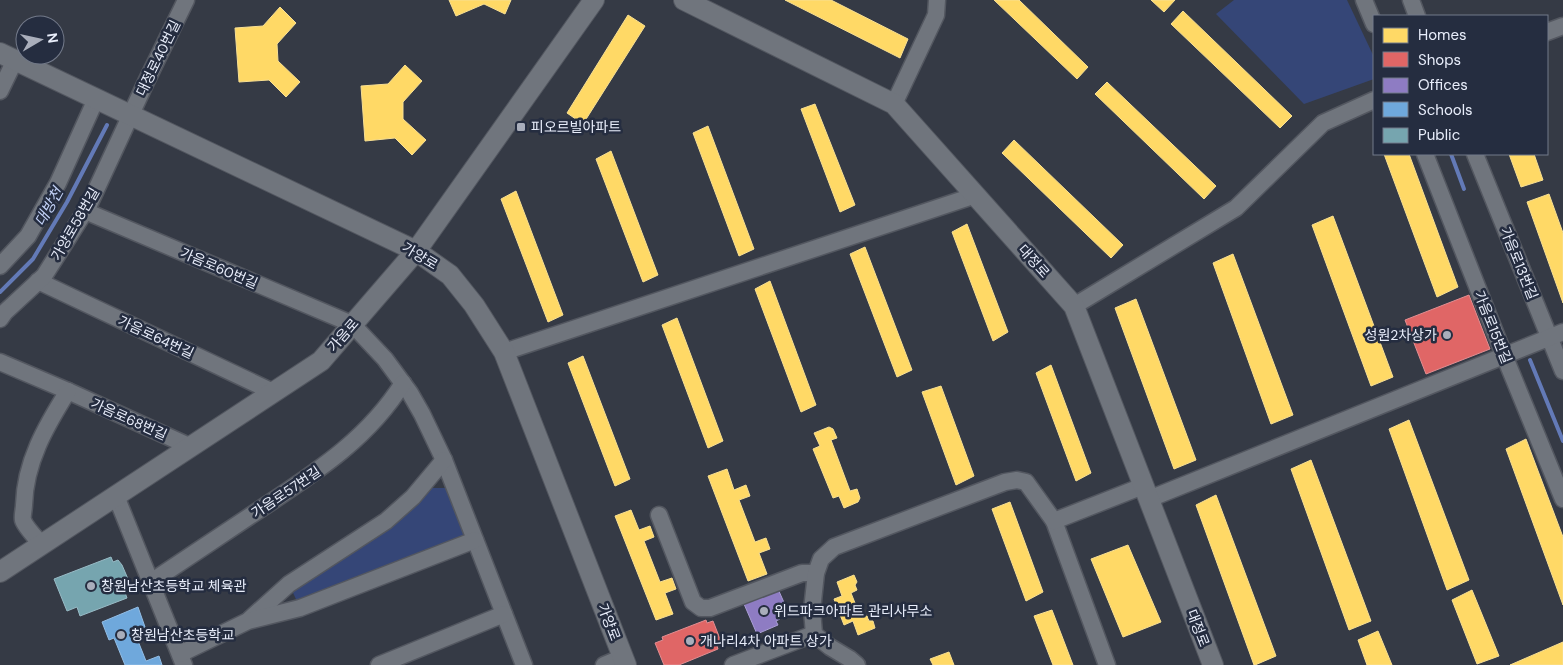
<svg xmlns="http://www.w3.org/2000/svg" width="1563" height="665" font-family="'DM Sans','Noto Sans KR',sans-serif">
<style>
.green{fill:#354677}
.homes{fill:#ffd966;stroke:#f8df92}
.shops{fill:#e06666;stroke:#e28e92}
.offices{fill:#8e7cc3;stroke:#a99ed4}
.schools{fill:#6fa8dc;stroke:#93bde5}
.public{fill:#76a5af;stroke:#98bbc6}
.lines{fill:none;stroke-linecap:round;stroke-linejoin:round}
.stream{stroke:#637ab7;stroke-width:4}
.minor-casing{stroke:#535760;stroke-width:19}
.tertiary-casing{stroke:#535760;stroke-width:22}
.minor{stroke:#70757d;stroke-width:16}
.tertiary{stroke:#70757d;stroke-width:20}
.poi-dot{fill:#a9aebb;stroke:#252d40;stroke-width:2}
.labels{text-anchor:middle;stroke-width:5;stroke-linejoin:round;paint-order:stroke}
.street-label{font-size:14px;fill:#e8edfa;stroke:#252d40}
.poi-label{font-size:14px;fill:#e8edfa;stroke:#252d40;text-anchor:start}
.water-label{font-size:15px;font-style:italic;fill:#c3d2f7;stroke:#252d40}
</style>
<rect width="100%" height="100%" fill="#353a45"/>
<g class="green">
<polygon points="1234,0 1347,0 1374,57 1374,79 1304,104 1216,14"/>
<polygon points="421,488 454,488 475,540 300,608 289,584"/>
</g>
<g class="homes">
<polygon points="449,0 511,0 505,14 484,4 456,16"/>
<polygon points="785,0 831,0 908,39 900,58"/>
<polygon points="994,0 1019,0 1088,67 1077,79"/>
<polygon points="1151,0 1175,0 1164,12"/>
<polygon points="280,7 296,23 277,44 278,61 300,82 286,97 269,80 239,82 235,28 263,26"/>
<polygon points="1183,11 1292,116 1280,128 1171,24"/>
<polygon points="628,15 645,26 583,124 567,113"/>
<polygon points="405,65 422,81 403,102 403,119 426,140 412,155 395,138 365,141 361,86 388,84"/>
<polygon points="1107,82 1216,186 1204,199 1095,94"/>
<polygon points="815,104 855,205 840,212 801,109"/>
<polygon points="708,126 754,249 739,256 693,133"/>
<polygon points="1014,140 1123,245 1111,258 1002,153"/>
<polygon points="611,151 658,275 643,282 596,159"/>
<polygon points="1384,154 1409,154 1458,287 1437,297"/>
<polygon points="1509,154 1534,154 1543,180 1521,187"/>
<polygon points="516,191 563,315 548,322 501,199"/>
<polygon points="1549,194 1563,233 1563,303 1527,202"/>
<polygon points="1333,216 1393,377 1371,386 1312,225"/>
<polygon points="967,224 1008,332 993,341 952,232"/>
<polygon points="865,247 912,370 897,377 850,254"/>
<polygon points="1233,254 1293,415 1271,424 1213,263"/>
<polygon points="770,281 816,405 801,412 755,289"/>
<polygon points="1136,299 1196,460 1174,469 1115,308"/>
<polygon points="677,318 723,441 708,448 662,325"/>
<polygon points="583,356 630,479 615,486 568,363"/>
<polygon points="1051,365 1091,473 1076,481 1036,373"/>
<polygon points="941,386 974,476 956,485 922,392"/>
<polygon points="1409,420 1469,580 1447,590 1389,429"/>
<polygon points="829,427 833,429 837,438 831,440 850,491 857,489 860,498 858,502 844,508 839,496 833,498 813,449 820,446 814,433"/>
<polygon points="1526,439 1563,537 1563,605 1506,449"/>
<polygon points="1311,460 1371,621 1349,630 1291,469"/>
<polygon points="727,469 734,490 746,485 750,496 739,500 755,542 766,538 770,549 759,553 767,574 748,581 708,476"/>
<polygon points="1216,495 1276,656 1255,665 1254,665 1196,505"/>
<polygon points="1010,502 1043,592 1026,601 992,509"/>
<polygon points="631,510 639,530 650,526 654,537 644,541 660,582 672,578 676,589 665,593 673,614 656,620 615,516"/>
<polygon points="1128,545 1161,622 1123,637 1091,559"/>
<polygon points="854,575 857,582 855,585 857,590 851,593 861,618 867,616 869,621 873,621 875,628 858,635 853,621 844,625 834,599 842,596 837,582"/>
<polygon points="1472,590 1499,656 1477,664 1452,600"/>
<polygon points="1052,610 1073,665 1053,665 1034,616"/>
<polygon points="1378,631 1392,665 1367,665 1358,640"/>
<polygon points="1563,642 1563,665 1510,665"/>
<polygon points="949,652 954,665 933,665 930,659"/>
</g>
<g class="shops">
<polygon points="1469,295 1490,349 1426,374 1405,320"/>
<polygon points="706,620 707,623 713,621 722,644 717,646 718,649 679,665 664,665 655,643 663,640 662,637"/>
</g>
<polygon class="offices" points="778,589 786,607 781,610 782,612 780,619 776,621 778,625 757,634 744,604"/>
<polygon class="schools" points="138,607 145,627 134,631 146,661 159,656 162,665 125,665 114,638 109,640 102,622"/>
<polygon class="public" points="111,557 113,562 118,560 122,565 128,579 128,585 123,587 127,598 80,616 77,607 67,611 54,579"/>
<g class="lines">
<g class="stream">
<polyline points="1451,154 1464,189"/>
<polyline points="0,292 33,259 67,202 107,125"/>
<polyline points="1530,360 1563,441"/>
</g>
<g class="minor-casing">
<g id="minor">
<polyline points="1364,0 1374,24"/>
<polyline points="1411,0 1417,16"/>
<polyline points="1547,32 1563,26"/>
<polyline points="0,91 15,60"/>
<polyline points="894,104 936,15 937,0"/>
<polyline points="1425,154 1504,355 1563,499"/>
<polyline points="1475,154 1563,371"/>
<polyline points="85,211 352,324 385,359 410,393 422,414 444,460 524,665"/>
<polyline points="0,266 28,236 58,183 96,99"/>
<polyline points="38,281 273,392"/>
<polyline points="1074,306 1236,208 1323,123 1374,100"/>
<polyline points="0,319 5,312 44,276 89,205 146,82 186,0"/>
<polyline points="504,352 976,195"/>
<polyline points="0,362 68,391 191,447"/>
<polyline points="116,496 184,665"/>
<polyline points="1149,499 1563,332"/>
<polyline points="659,515 693,602 701,608 710,608 802,573 816,573"/>
<polyline points="1054,521 1107,665"/>
<path d="M42 545C37 539 25 527 23 520 22 516 24 509 24 505 25 462 46 426 68 391"/>
<path d="M151 582C188 557 225 533 262 508 316 472 368 439 403 383"/>
<polyline points="250,619 289,584 386,521 413,497 444,460"/>
<polyline points="180,654 248,621 300,608 475,540"/>
<polyline points="379,665 504,614"/>
<polyline points="604,665 623,657"/>
<polyline points="733,665 814,634"/>
<polyline points="857,665 850,659 830,647 814,634 812,610 816,573 821,559 834,547 1005,482 1017,480 1026,482 1054,521 1143,486"/>
</g>
</g>
<g class="tertiary-casing">
<g id="tertiary">
<polyline points="684,0 894,104 1074,306 1213,665"/>
<polyline points="0,53 416,251 450,275 474,305 504,352 626,665"/>
<polyline points="0,572 321,361 416,251 594,0"/>
</g>
</g>
<use href="#minor" class="minor"/>
<use href="#tertiary" class="tertiary"/>
</g>
<g class="poi-dot">
<rect x="516" y="122" width="10" height="10" rx="2.5"/>
<circle cx="1447" cy="335" r="5"/>
<circle cx="91" cy="586" r="5"/>
<circle cx="764" cy="611" r="5"/>
<circle cx="121" cy="635" r="5"/>
<circle cx="690" cy="641" r="5"/>
</g>
<g class="labels">
<g class="street-label">
<text transform="translate(158 58) rotate(-64)" y="5">대정로40번길</text>
<text transform="translate(75 224) rotate(-60)" y="5">가양로58번길</text>
<text transform="translate(420 256) rotate(31)" y="5">가양로</text>
<text transform="translate(1034 261) rotate(48)" y="5">대정로</text>
<text transform="translate(1519 263) rotate(68)" y="5">가음로13번길</text>
<text transform="translate(219 268) rotate(23)" y="5">가음로60번길</text>
<text transform="translate(1493 327) rotate(68)" y="5">가음로15번길</text>
<text transform="translate(343 335) rotate(-49)" y="5">가음로</text>
<text transform="translate(156 337) rotate(25)" y="5">가음로64번길</text>
<text transform="translate(129 419) rotate(24)" y="5">가음로68번길</text>
<text transform="translate(286 492) rotate(-34)" y="5">가음로57번길</text>
<text transform="translate(609 622) rotate(69)" y="5">가양로</text>
<text transform="translate(1198 628) rotate(69)" y="5">대정로</text>
</g>
<g class="poi-label">
<text x="531" y="132">피오르빌아파트</text>
<text x="1437" y="340" text-anchor="end">성원2차상가</text>
<text x="101" y="591">창원남산초등학교 체육관</text>
<text x="774" y="616">위드파크아파트 관리사무소</text>
<text x="131" y="640">창원남산초등학교</text>
<text x="700" y="646">개나리4차 아파트 상가</text>
</g>
<g class="water-label">
<text transform="translate(49 207) rotate(-61)" y="5">대방천</text>
</g>
</g>
<rect x="1373" y="15" width="175" height="140" fill="#252d40" stroke="#737a8a"/>
<rect x="1383" y="28" width="25" height="15" fill="#ffd966" stroke="#737a8a"/>
<text x="1418" y="40" font-size="15" fill="#e8edfa">Homes</text>
<rect x="1383" y="52" width="25" height="15" fill="#e06666" stroke="#737a8a"/>
<text x="1418" y="65" font-size="15" fill="#e8edfa">Shops</text>
<rect x="1383" y="78" width="25" height="15" fill="#8e7cc3" stroke="#737a8a"/>
<text x="1418" y="90" font-size="15" fill="#e8edfa">Offices</text>
<rect x="1383" y="102" width="25" height="15" fill="#6fa8dc" stroke="#737a8a"/>
<text x="1418" y="115" font-size="15" fill="#e8edfa">Schools</text>
<rect x="1383" y="128" width="25" height="15" fill="#76a5af" stroke="#737a8a"/>
<text x="1418" y="140" font-size="15" fill="#e8edfa">Public</text>
<g transform="translate(40 40) rotate(81)"><circle r="24" fill="#252d40" stroke="#737a8a"/>
<path d="M0-4L9 19L0 12L-9 19Z" fill="#a9aebb"/>
<text y="-8" font-size="14" font-weight="bold" text-anchor="middle" fill="#e8edfa">N</text>
</g>
</svg>
